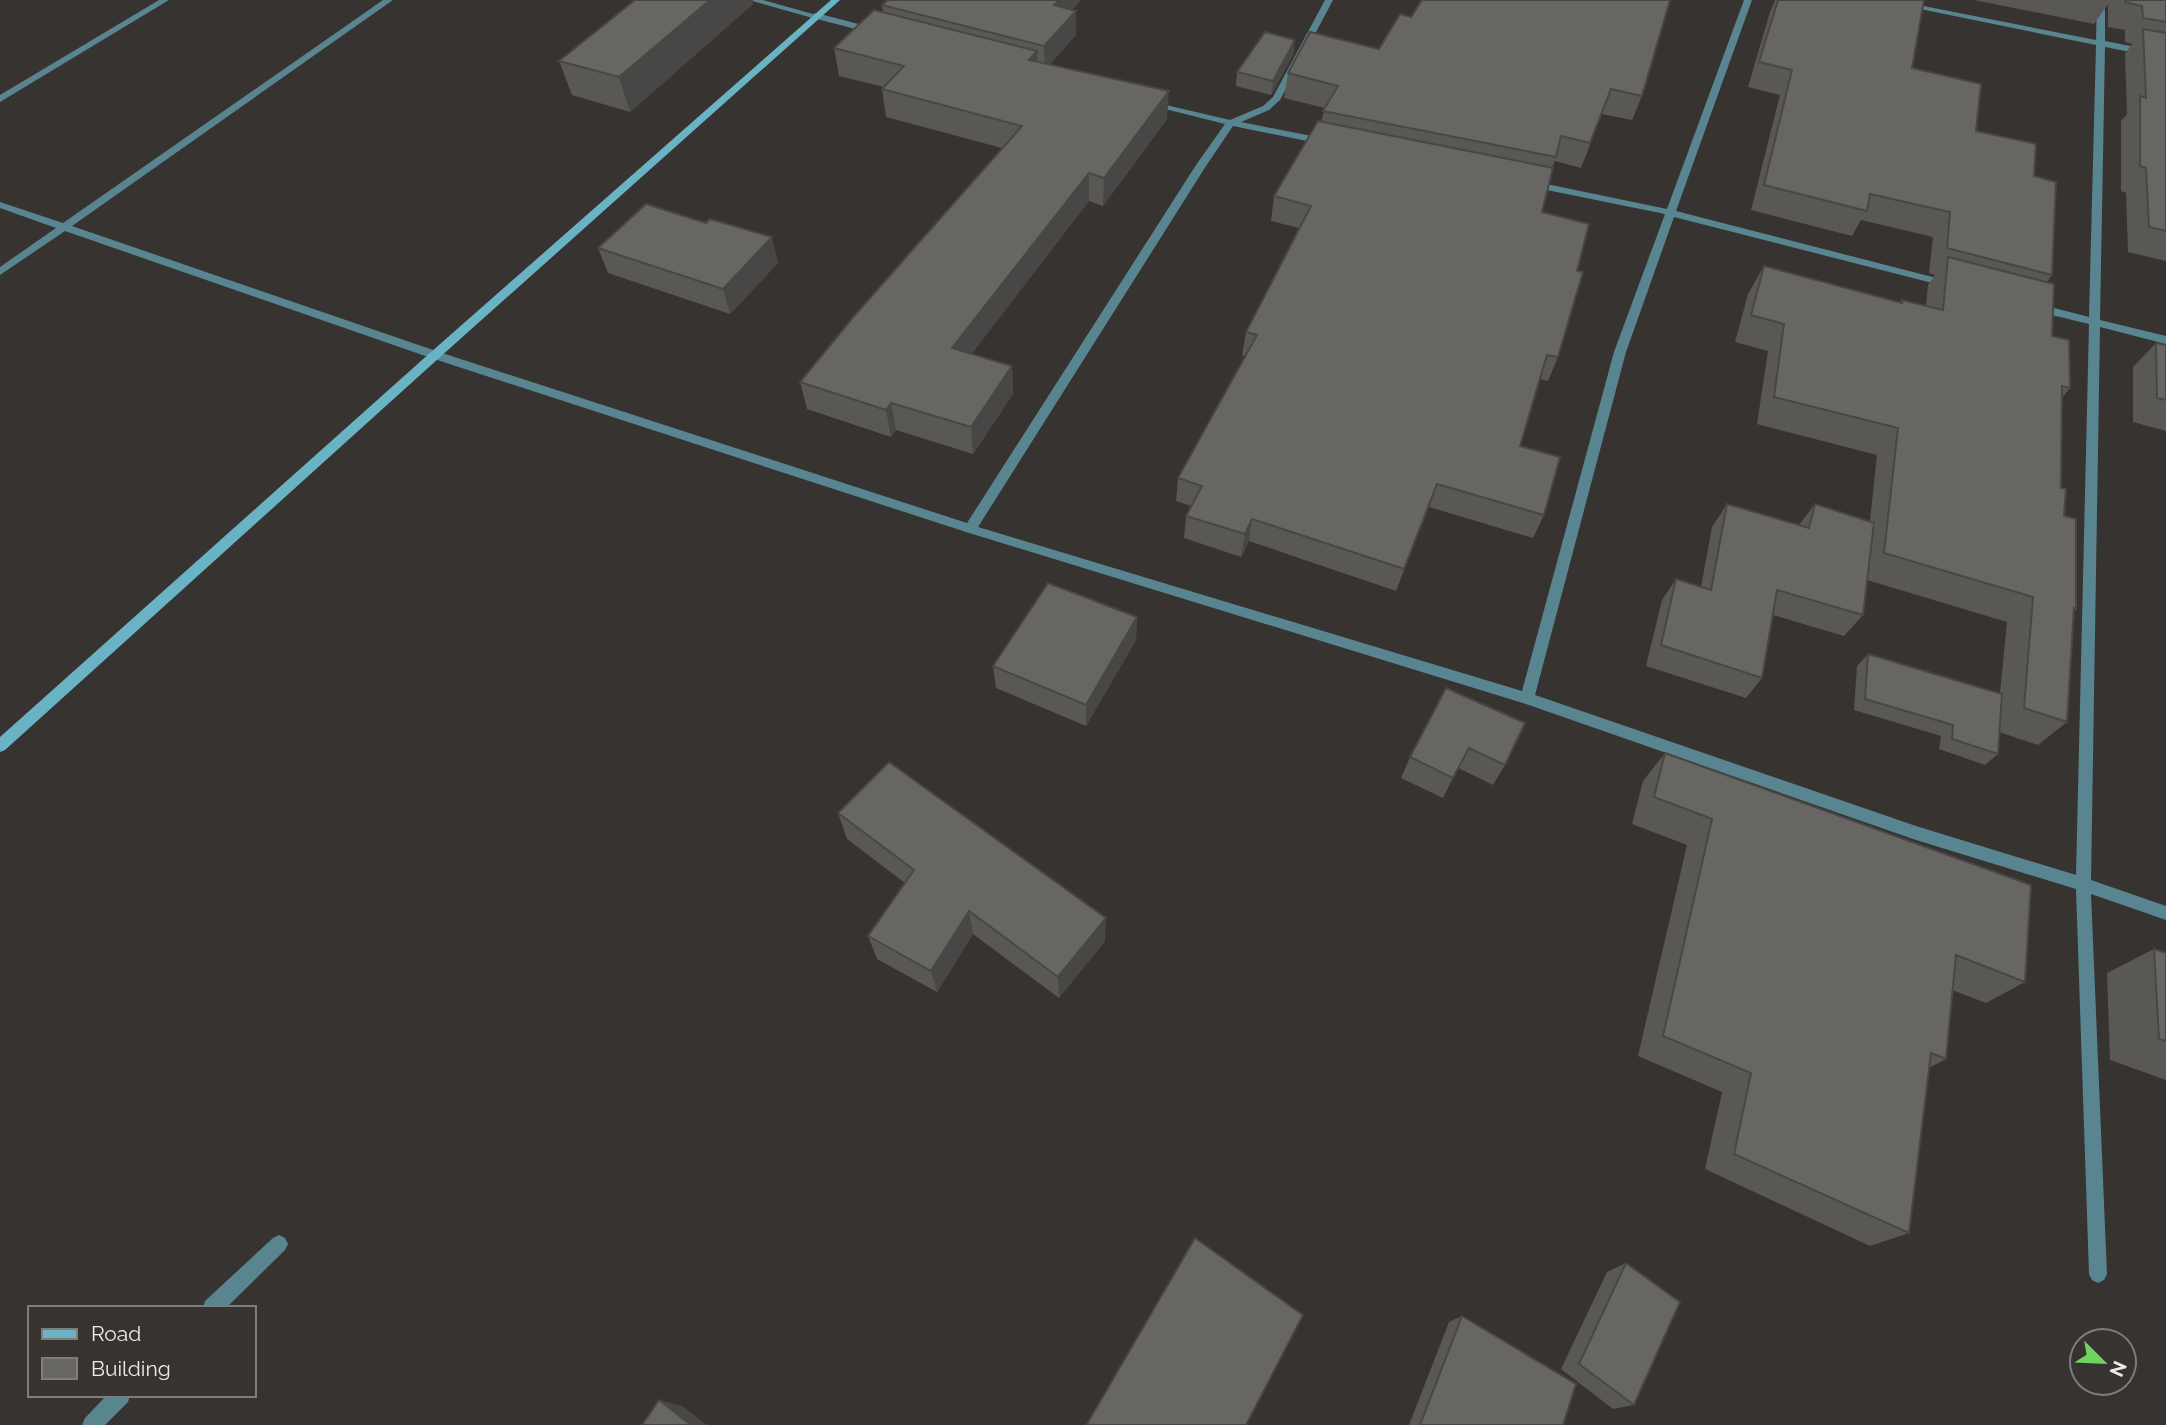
<svg xmlns="http://www.w3.org/2000/svg" width="2166" height="1425" font-family="Raleway,sans-serif">
<style>
.lines{fill:none;stroke-linecap:round;stroke-linejoin:round}
.service{fill:#598590;fill-rule:evenodd}
.minor{fill:#598590;fill-rule:evenodd}
.tertiary{fill:#598590;fill-rule:evenodd}
.secondary{fill:#6ab3c4;fill-rule:evenodd}
.wall{fill:#595855}
.shaded-wall{fill:#494745}
.building{fill:#686663;stroke:#494745;stroke-width:2}
</style>
<rect width="100%" height="100%" fill="#363331"/>
<g class="lines">
<g class="service">
<polygon points="279,1235 285,1238 288,1244 285,1250 226,1308 203,1308 205,1301 273,1238"/>
<polygon points="107,1395 130,1395 128,1402 105,1425 82,1425 85,1418"/>
</g>
<g class="minor">
<polygon points="159,0 169,0 0,102 0,95"/>
<polygon points="383,0 393,0 72,226 439,352 967,523 1196,165 1225,124 1149,105 1149,101 1230,120 1263,106 1273,97 1325,0 1333,0 1280,100 1269,110 1241,122 1327,139 1332,142 1327,145 1233,126 1206,166 978,527 1522,691 1614,352 1665,214 1532,187 1527,184 1532,181 1667,209 1744,0 1752,0 1676,211 1948,281 1953,284 1948,287 1674,217 1626,352 1535,695 1916,826 2076,875 2089,324 2031,310 2030,307 2035,303 2089,317 2096,45 1876,0 1893,0 2096,40 2097,0 2105,0 2105,41 2166,53 2166,59 2105,47 2100,320 2166,336 2166,344 2100,327 2091,880 2166,906 2166,920 2091,894 2107,1274 2104,1280 2098,1283 2092,1280 2089,1274 2076,889 1916,840 1526,704 966,532 431,358 65,231 0,275 0,267 56,228 0,208 0,202 63,223"/>
<polygon points="816,13 878,29 879,31 875,34 813,18 813,14"/>
</g>
<polygon class="tertiary" points="749,0 763,0 820,16 816,19"/>
<polygon class="secondary" points="831,0 840,0 439,358 5,750 0,752 0,737 431,352"/>
</g>
<g class="wall">
<polygon points="635,0 753,0 753,4 630,112 572,95 559,61"/>
<polygon points="888,0 1081,0 1072,10 1076,35 1050,64 1167,119 1103,206 1089,201 971,354 1012,366 1013,394 973,454 896,430 891,437 807,409 800,382 1002,148 886,117 882,89 884,87 839,76 834,48 883,12 882,5"/>
<polygon points="1775,0 1924,0 1912,68 1976,131 2034,176 2052,275 2047,282 2052,336 2070,388 2062,398 2061,488 2076,609 2073,612 2067,722 2038,745 1999,732 1998,754 1985,765 1939,749 1941,736 1854,710 1857,666 1868,654 2000,693 2007,622 1867,580 1863,615 1844,636 1773,615 1762,678 1746,698 1646,666 1662,600 1676,579 1701,587 1712,527 1727,504 1799,525 1815,504 1870,521 1877,455 1757,424 1768,351 1735,342 1748,294 1764,266 1901,302 1902,300 1926,306 1928,285 1935,275 1929,273 1933,237 1861,220 1852,236 1751,210 1780,95 1748,87 1770,12"/>
<polygon points="1974,0 2166,0 2166,261 2128,252 2126,193 2121,191 2121,121 2127,114 2125,54 2132,44 2125,42 2125,30 2108,27 2108,4 2094,24"/>
<polygon points="1400,14 1642,96 1632,120 1602,114 1581,168 1555,161 1552,168 1542,212 1577,271 1558,357 1548,381 1540,379 1520,446 1544,515 1533,538 1429,507 1396,591 1249,541 1241,557 1184,538 1186,516 1191,506 1176,501 1178,478 1245,356 1242,355 1246,332 1299,228 1271,221 1274,196 1321,122 1325,108 1284,98 1288,73 1379,49"/>
<polygon points="1294,53 1271,95 1236,86 1237,72"/>
<polygon points="706,223 778,263 730,314 608,273 598,248"/>
<polygon points="2156,343 2166,345 2166,431 2133,422 2133,367"/>
<polygon points="1137,617 1136,640 1086,726 996,688 993,666"/>
<polygon points="1525,723 1505,765 1493,785 1458,768 1443,798 1401,778 1410,757"/>
<polygon points="1665,753 2025,982 1986,1003 1952,990 1946,1059 1929,1068 1909,1233 1870,1246 1705,1169 1722,1092 1638,1056 1687,845 1632,824 1643,781"/>
<polygon points="838,813 1105,941 1059,998 973,934 937,992 877,959 868,936 905,883 847,839"/>
<polygon points="2154,949 2166,953 2166,1080 2110,1060 2107,973"/>
<polygon points="1626,1263 1634,1405 1613,1409 1561,1369 1607,1272"/>
<polygon points="1462,1316 1563,1425 1409,1425 1449,1322"/>
</g>
<g class="shaded-wall">
<polygon points="710,0 753,0 753,4 630,112 619,77"/>
<polygon points="1059,0 1081,0 1055,30 1054,5"/>
<polygon points="1076,11 1076,35 1045,70 1044,46"/>
<polygon points="1295,40 1294,53 1271,95 1273,81"/>
<polygon points="1037,51 1038,78 1029,60"/>
<polygon points="1169,91 1167,119 1103,206 1104,178"/>
<polygon points="1089,173 1089,201 955,376 952,348"/>
<polygon points="772,237 778,263 730,314 723,289"/>
<polygon points="1012,366 1013,394 973,454 971,427"/>
<polygon points="891,403 896,430 891,437 886,410"/>
<polygon points="1437,484 1429,507 1396,591 1404,569"/>
<polygon points="1252,519 1249,541 1241,557 1245,534"/>
<polygon points="1137,617 1136,640 1086,726 1086,705"/>
<polygon points="969,911 973,934 937,992 931,971"/>
<polygon points="1106,918 1105,941 1059,998 1058,977"/>
<polygon points="659,1400 682,1406 707,1425 691,1425"/>
</g>
<g class="building">
<polygon points="635,0 710,0 619,77 559,61"/>
<polygon points="888,0 1059,0 1054,5 1076,11 1044,46 882,5"/>
<polygon points="1422,0 1670,0 1642,96 1611,89 1590,143 1561,136 1556,157 1323,111 1338,86 1288,73 1310,32 1379,49 1400,14 1411,17"/>
<polygon points="1778,0 1924,0 1912,68 1981,84 1976,131 2036,144 2034,176 2056,182 2052,275 1947,248 1950,212 1870,194 1867,211 1764,185 1792,70 1759,62"/>
<polygon points="2125,0 2166,0 2166,22 2143,18 2142,6 2125,2"/>
<polygon points="874,10 1037,51 1029,60 1169,91 1104,178 1089,173 952,348 1012,366 971,427 891,403 886,410 800,382 855,315 1022,126 882,89 904,66 834,48"/>
<polygon points="2143,29 2166,33 2166,231 2149,227 2146,168 2140,166 2140,96 2146,98"/>
<polygon points="1265,32 1295,40 1273,81 1237,72"/>
<polygon points="1318,121 1553,168 1542,212 1589,224 1577,271 1583,272 1558,357 1547,355 1520,446 1560,457 1544,515 1437,484 1404,569 1252,519 1245,534 1186,516 1202,486 1178,478 1257,335 1246,332 1311,206 1274,196"/>
<polygon points="646,204 706,223 710,219 772,237 723,289 598,248"/>
<polygon points="1948,257 2054,284 2052,336 2069,340 2070,388 2062,386 2061,488 2066,489 2064,516 2076,519 2076,609 2074,608 2067,722 2024,708 2033,597 1884,553 1898,428 1774,397 1784,324 1751,315 1764,266 1902,303 1902,300 1943,310"/>
<polygon points="2156,343 2166,345 2166,400 2157,398"/>
<polygon points="1727,504 1809,528 1815,504 1874,523 1863,615 1777,590 1762,678 1661,645 1676,579 1711,590"/>
<polygon points="1048,583 1137,617 1086,705 993,666"/>
<polygon points="1868,654 2002,694 1998,754 1952,739 1953,725 1865,699"/>
<polygon points="1446,688 1525,723 1505,765 1469,748 1453,778 1410,757"/>
<polygon points="1665,753 2031,885 2025,982 1956,955 1946,1059 1931,1053 1909,1233 1734,1154 1751,1073 1663,1036 1712,819 1654,797"/>
<polygon points="889,762 1106,918 1058,977 969,911 931,971 868,936 914,870 838,813"/>
<polygon points="2154,949 2166,953 2166,1041 2159,1039"/>
<polygon points="1195,1238 1303,1315 1246,1425 1089,1425 1087,1424"/>
<polygon points="1626,1263 1680,1302 1634,1405 1579,1364"/>
<polygon points="1462,1316 1576,1384 1563,1425 1420,1425"/>
<polygon points="659,1400 691,1425 642,1425"/>
</g>
<rect x="28" y="1306" width="228" height="91" fill="#363331" stroke="#7f7d7b" stroke-width="2"/>
<rect x="42" y="1329" width="35" height="10" fill="#6ab3c4" stroke="#7f7d7b" stroke-width="2"/>
<text x="91" y="1341" font-size="21" fill="#ecebe9">Road</text>
<rect x="42" y="1358" width="35" height="21" fill="#686663" stroke="#7f7d7b" stroke-width="2"/>
<text x="91" y="1376" font-size="21" fill="#ecebe9">Building</text>
<g transform="translate(2103 1362) rotate(114)"><circle r="33" fill="#363331" stroke="#7f7d7b" stroke-width="2"/>
<path d="M0-5L12 26L0 18L-12 26Z" fill="#70d35f"/>
<text y="-10" font-size="19" font-weight="bold" text-anchor="middle" fill="#ecebe9">N</text>
</g>
</svg>
